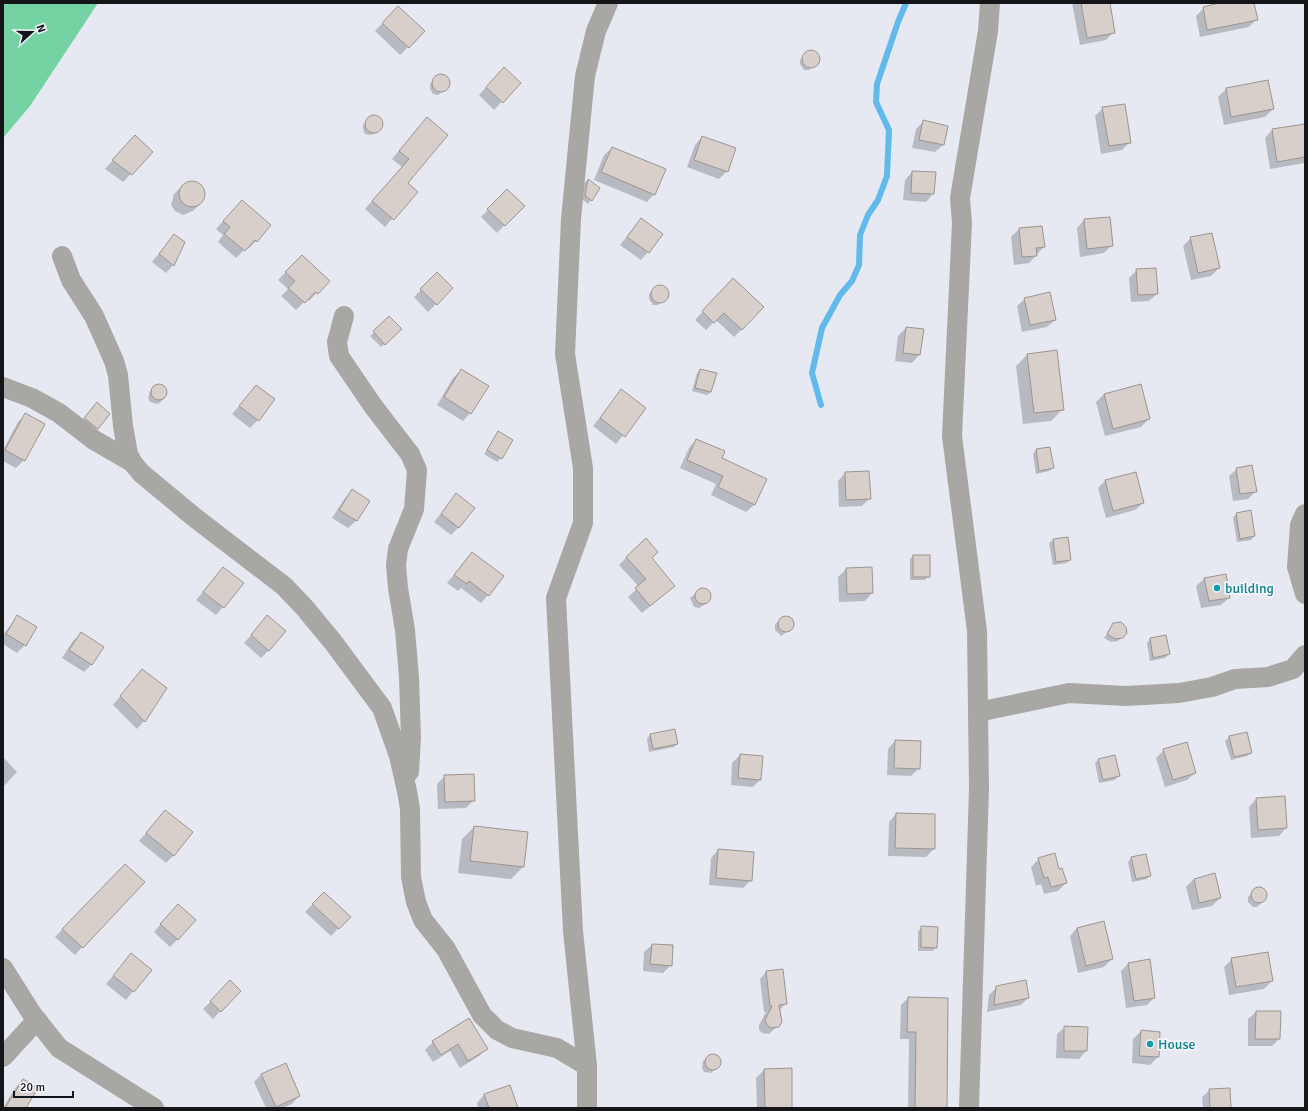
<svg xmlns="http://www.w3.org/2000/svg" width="1308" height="1111" font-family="Signika,sans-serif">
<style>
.forest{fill:#75d2a3}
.shadow{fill:#0003}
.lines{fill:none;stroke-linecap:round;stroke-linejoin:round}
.stream{stroke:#61b9ec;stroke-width:6}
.building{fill:#d8cfcb;stroke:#9d9490}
.minor{stroke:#a8a7a3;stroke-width:20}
.culture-dot{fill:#0f9aa8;stroke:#f4f6ff;stroke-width:1.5}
.labels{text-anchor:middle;stroke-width:3.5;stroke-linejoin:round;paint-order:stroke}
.culture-label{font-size:14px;fill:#0d838f;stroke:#f4f6ff;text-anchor:start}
</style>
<rect width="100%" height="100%" fill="#e6e9f2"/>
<polygon class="forest" points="3,3 98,3 30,106 3,138"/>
<g class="shadow">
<polygon points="1072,3 1109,3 1114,32 1106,40 1080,45"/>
<polygon points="1223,3 1253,3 1257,19 1249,27 1200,37 1196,16 1204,8"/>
<polygon points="398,7 424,31 400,55 375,31"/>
<polygon points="808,52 816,52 818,56 817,63 809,70 804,70 800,64 800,60"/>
<polygon points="438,76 444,76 448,80 447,88 438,95 433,94 430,89 430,84"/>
<polygon points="496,76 519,83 494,110 479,95"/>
<polygon points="1267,82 1273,109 1265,117 1224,125 1218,97 1226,89"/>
<polygon points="1103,108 1130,142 1122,150 1101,154 1095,116"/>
<polygon points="372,116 380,118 382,124 381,129 377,133 370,135 365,134 363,129 363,125"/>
<polygon points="427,118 406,183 416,192 385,227 365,209 402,167 392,159"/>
<polygon points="924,121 943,145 935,152 912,148 916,129"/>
<polygon points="1305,125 1305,163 1270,169 1265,138 1272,130"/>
<polygon points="702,137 727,171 719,179 687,167 695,145"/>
<polygon points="128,144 152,152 123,182 105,169"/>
<polygon points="612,148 654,194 647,202 594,180 604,155"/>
<polygon points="912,172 933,194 926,202 903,200 905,180"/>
<polygon points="588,180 599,189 588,204 582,199 584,183"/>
<polygon points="193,182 200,185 204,192 201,203 193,211 183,215 175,211 171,205 174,194 182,186"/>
<polygon points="507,190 523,206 497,233 481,217"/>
<polygon points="234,209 256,241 248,249 247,247 236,258 218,242 223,235 216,229"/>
<polygon points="641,219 648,252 641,260 620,245"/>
<polygon points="1084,220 1112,245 1104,253 1080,257 1077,228"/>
<polygon points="1019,229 1044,247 1029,263 1014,265 1011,237"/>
<polygon points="174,235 173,265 166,273 152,262"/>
<polygon points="1191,238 1219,268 1211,276 1191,280 1183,246"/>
<polygon points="294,264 328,281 309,301 307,299 296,310 281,296 288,289 278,280"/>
<polygon points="1137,270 1157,294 1149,301 1131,302 1129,278"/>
<polygon points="437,273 452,288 428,312 414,297"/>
<polygon points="658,286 663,286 667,291 666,298 658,305 653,305 649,299 649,294"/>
<polygon points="725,287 742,329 734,337 716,320 706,330 695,320"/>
<polygon points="1025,299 1055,320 1047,327 1022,332 1017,306"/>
<polygon points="389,318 400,329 381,347 370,336"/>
<polygon points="906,328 922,330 919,355 912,363 895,361 898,336"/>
<polygon points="1027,355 1063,409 1051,421 1023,424 1016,366"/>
<polygon points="461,370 470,413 463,421 437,405 453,378"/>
<polygon points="700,370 711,392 707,395 692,391 697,373"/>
<polygon points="159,385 163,386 166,389 166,397 158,404 150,402 148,398 150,391"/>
<polygon points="256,386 258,420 250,428 232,414"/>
<polygon points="621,391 645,408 616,444 593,426"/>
<polygon points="1104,394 1149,419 1141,427 1105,436 1096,402"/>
<polygon points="94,407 97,428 94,432 81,422"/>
<polygon points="25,415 24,460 16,468 3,461 3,450 18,422"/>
<polygon points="498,433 501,458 497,462 484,454"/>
<polygon points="696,440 720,458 766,480 754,505 746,512 711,495 716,484 680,468 689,448"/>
<polygon points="1036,450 1053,468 1049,471 1036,474 1033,454"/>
<polygon points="1237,469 1256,491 1248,499 1233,501 1229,476"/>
<polygon points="845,473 870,498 862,506 839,507 838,481"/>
<polygon points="1106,480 1143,503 1135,510 1106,518 1098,488"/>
<polygon points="352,491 369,501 356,521 348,528 332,518 345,498"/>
<polygon points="456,495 458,528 451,535 434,522"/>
<polygon points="1237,514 1254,536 1251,540 1237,542 1233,517"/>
<polygon points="1067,538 1070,560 1067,563 1053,565 1049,543 1053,540"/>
<polygon points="472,553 488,595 481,603 461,588 458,591 447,583"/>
<polygon points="913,556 929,576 925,580 910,580 910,559"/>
<polygon points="627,557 651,558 666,593 642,613 628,597 639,587 619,565"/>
<polygon points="223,568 223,607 216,615 196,600"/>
<polygon points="846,569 872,593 865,601 839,602 838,577"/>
<polygon points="1226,575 1229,598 1221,605 1201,608 1196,586 1204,579"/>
<polygon points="701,589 706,590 710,596 707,603 699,608 694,607 690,598"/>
<polygon points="17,617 25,645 17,653 3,644 3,635"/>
<polygon points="267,617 269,650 261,658 244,643"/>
<polygon points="785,617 793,619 792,628 781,636 775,630 775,624"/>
<polygon points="1114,624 1126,633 1118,641 1111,642 1104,638"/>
<polygon points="81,634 102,648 91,665 84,672 62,658 73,641"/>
<polygon points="1150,639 1169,654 1165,658 1150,661 1147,643"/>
<polygon points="142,670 166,688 144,721 137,729 113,705"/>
<polygon points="1246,733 1251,753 1247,756 1231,760 1225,741 1229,737"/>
<polygon points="650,735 677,744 674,747 649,752 647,739"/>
<polygon points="895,741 919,768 911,776 887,775 888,749"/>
<polygon points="1164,750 1195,773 1187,780 1165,787 1156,758"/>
<polygon points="740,755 761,779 753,787 731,785 732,763"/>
<polygon points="3,757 17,772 3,787"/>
<polygon points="1098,760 1118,776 1115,780 1099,783 1095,763"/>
<polygon points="445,776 474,800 466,808 438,809 437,784"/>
<polygon points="1256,799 1286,828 1279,836 1251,838 1249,807"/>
<polygon points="165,811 174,855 166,863 139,841"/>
<polygon points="896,814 934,849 926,857 888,856 889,822"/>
<polygon points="474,827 527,833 523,867 511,879 458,873 462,839"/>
<polygon points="718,850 751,880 743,888 709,885 711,858"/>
<polygon points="1131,858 1150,875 1147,879 1132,882 1128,862"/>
<polygon points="1039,859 1059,871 1066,883 1058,891 1044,894 1041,884 1036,886 1031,867"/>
<polygon points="125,865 143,882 75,955 55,937"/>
<polygon points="1214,875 1220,898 1212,906 1192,910 1186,887 1194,879"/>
<polygon points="1257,888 1263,889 1266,892 1265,900 1257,907 1253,907 1248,902 1248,897"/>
<polygon points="324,893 349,917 331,936 305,912"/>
<polygon points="170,913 178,939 170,947 154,932"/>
<polygon points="922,928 936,947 933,951 918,951 918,931"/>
<polygon points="1077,928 1112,959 1104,967 1078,973 1070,936"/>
<polygon points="652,945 671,965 663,973 643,971 644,952"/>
<polygon points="131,955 150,970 126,1000 106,984"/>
<polygon points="1232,959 1272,981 1264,989 1229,995 1224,967"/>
<polygon points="1129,963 1154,998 1147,1005 1126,1008 1121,971"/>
<polygon points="766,972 786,1003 779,1011 780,1024 769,1034 762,1033 759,1030 759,1025 766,1012 764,1012 760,979"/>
<polygon points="230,982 239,991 213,1019 203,1009"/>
<polygon points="997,987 1028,998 1021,1005 987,1012 989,995"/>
<polygon points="908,998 946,1108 908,1108 909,1039 900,1039 901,1005"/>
<polygon points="1256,1012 1280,1012 1279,1039 1272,1046 1248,1046 1248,1019"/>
<polygon points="469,1020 487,1049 479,1056 460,1068 450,1051 433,1062 425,1050 433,1042"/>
<polygon points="1065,1027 1087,1028 1086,1051 1079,1059 1056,1058 1057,1034"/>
<polygon points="1141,1031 1158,1057 1150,1065 1132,1063 1133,1039"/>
<polygon points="712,1054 716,1054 720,1059 720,1064 711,1073 704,1072 702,1068 703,1061"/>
<polygon points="764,1070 791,1108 757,1108 756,1078"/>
<polygon points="262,1074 299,1096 292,1104 282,1108 266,1108 254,1082"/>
<polygon points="23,1080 25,1108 3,1108 15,1088"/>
<polygon points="1210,1090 1230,1108 1203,1108 1202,1097"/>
<polygon points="484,1095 517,1108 478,1108 477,1103"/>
</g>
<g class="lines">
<polyline class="stream" points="821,405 812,373 822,328 840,295 852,281 859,265 860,235 868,215 878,200 887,176 889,130 876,102 877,84 898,22 906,3"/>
</g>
<g class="building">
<polygon points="1081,3 1110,3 1115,33 1087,38"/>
<polygon points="1219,3 1254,3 1258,20 1207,30 1203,7"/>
<polygon points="398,6 425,31 409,48 382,23"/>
<circle cx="811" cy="59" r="9"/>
<polygon points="504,67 521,83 503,103 486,87"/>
<circle cx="441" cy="83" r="9"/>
<polygon points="1268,80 1274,109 1231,117 1226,88"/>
<polygon points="1125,104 1131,143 1109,146 1102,107"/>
<circle cx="374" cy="124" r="9"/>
<polygon points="427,117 448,135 408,183 418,192 394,220 372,201 409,159 399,151"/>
<polygon points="923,120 948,126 944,145 919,140"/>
<polygon points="1305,124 1305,157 1277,162 1272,129"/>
<polygon points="135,135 153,152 132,175 112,160"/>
<polygon points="702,136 736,148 728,172 694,160"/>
<polygon points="612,147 666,169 655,195 601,172"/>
<polygon points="912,171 936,172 934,194 911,193"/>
<polygon points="588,179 600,188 592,201 585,196"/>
<circle cx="192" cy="194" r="13"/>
<polygon points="507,189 525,206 505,226 487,209"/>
<polygon points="242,200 271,225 257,242 255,240 245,251 224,234 230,227 223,221"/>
<polygon points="1110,217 1113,246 1087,249 1084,219"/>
<polygon points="641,218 663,234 649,253 627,237"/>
<polygon points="1042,226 1045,247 1036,248 1037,256 1022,257 1019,228"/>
<polygon points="1212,233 1220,268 1198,273 1190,237"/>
<polygon points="174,234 185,242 174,266 159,254"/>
<polygon points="302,255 330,281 318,294 315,292 305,303 288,288 295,281 285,272"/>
<polygon points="1156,268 1158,294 1138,295 1136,269"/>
<polygon points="437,272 453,288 437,305 420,289"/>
<polygon points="733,278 764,307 742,330 724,313 714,323 702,311"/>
<circle cx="660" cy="294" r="9"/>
<polygon points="1050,292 1056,320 1030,325 1024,298"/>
<polygon points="389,316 402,329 385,345 373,331"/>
<polygon points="906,327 924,329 920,355 903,353"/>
<polygon points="1057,350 1064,410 1034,413 1027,354"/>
<polygon points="461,369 489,386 471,414 444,397"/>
<polygon points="700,369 717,373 711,392 695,388"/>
<circle cx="159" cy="392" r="8"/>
<polygon points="1141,384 1150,419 1113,429 1104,394"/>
<polygon points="256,385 275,399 259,421 239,406"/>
<polygon points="621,389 646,408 625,437 600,418"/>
<polygon points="97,402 110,414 98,429 84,418"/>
<polygon points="25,413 45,424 25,461 5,450"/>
<polygon points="498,431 513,440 502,459 487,450"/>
<polygon points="696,439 725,451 722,458 767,479 755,505 718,487 723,476 687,460"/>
<polygon points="1050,447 1054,468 1039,471 1036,449"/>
<polygon points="1252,465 1257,492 1240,494 1236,468"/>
<polygon points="869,471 871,499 846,500 845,472"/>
<polygon points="1136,472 1144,503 1113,511 1105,480"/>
<polygon points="352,489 370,501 357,521 339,510"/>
<polygon points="456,493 475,508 459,528 441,514"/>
<polygon points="1251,510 1255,536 1240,539 1236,513"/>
<polygon points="1068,537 1071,560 1056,562 1053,539"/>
<polygon points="646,538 658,552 652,558 675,586 650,606 635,588 646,579 626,557"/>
<polygon points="472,552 504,576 489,596 469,581 467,584 454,575"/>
<rect x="913" y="555" width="17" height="22"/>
<polygon points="223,567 244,583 224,608 203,592"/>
<polygon points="872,567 873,593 847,594 846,568"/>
<polygon points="1226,574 1230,598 1209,601 1204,578"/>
<circle cx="703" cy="596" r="8"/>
<polygon points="17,615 37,627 26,646 6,634"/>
<polygon points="267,615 286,631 269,651 251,635"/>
<circle cx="786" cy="624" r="8"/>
<polygon points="1121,622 1126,627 1127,633 1123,638 1115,639 1107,634 1113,623"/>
<polygon points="81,632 104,647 92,665 69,650"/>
<polygon points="1166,635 1170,654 1153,658 1150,638"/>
<polygon points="142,669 167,688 145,722 120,696"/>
<polygon points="675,729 678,744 653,749 650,734"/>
<polygon points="1247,732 1252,753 1234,757 1229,736"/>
<polygon points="895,740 921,741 920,769 894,768"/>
<polygon points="1187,742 1196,773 1173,780 1163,749"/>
<polygon points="740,754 763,756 761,780 738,778"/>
<polygon points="1115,755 1120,776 1103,780 1098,759"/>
<polygon points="474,774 475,801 445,802 444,775"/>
<polygon points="1285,796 1287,828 1258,830 1256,798"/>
<polygon points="165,810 193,832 174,856 146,833"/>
<polygon points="896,813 935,814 935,849 895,848"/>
<polygon points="474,826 528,832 524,867 470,861"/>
<polygon points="718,849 754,852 752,881 716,878"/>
<polygon points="1055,853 1059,869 1062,868 1067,883 1051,887 1048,877 1044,878 1038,858"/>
<polygon points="1146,854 1151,876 1136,879 1131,857"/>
<polygon points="125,864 145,882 83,948 62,929"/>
<polygon points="1215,873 1221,898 1199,903 1194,879"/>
<circle cx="1259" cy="895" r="8"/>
<polygon points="324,892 351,917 339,929 312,904"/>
<polygon points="178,904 196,920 178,940 160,924"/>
<polygon points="1104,921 1113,959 1086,966 1077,928"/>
<polygon points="921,926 938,927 937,948 921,947"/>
<polygon points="652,944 673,945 672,966 650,964"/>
<polygon points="1268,952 1273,981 1236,987 1231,958"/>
<polygon points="131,953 152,970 134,992 113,976"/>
<polygon points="1150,959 1155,998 1134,1001 1128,963"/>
<polygon points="783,969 787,1004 779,1005 782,1022 779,1027 771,1028 767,1025 765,1020 772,1006 770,1006 766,971"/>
<polygon points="230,980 241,991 221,1012 210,1001"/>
<polygon points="1026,980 1029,998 994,1005 996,986"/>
<polygon points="908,997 948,998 947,1108 915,1108 916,1032 907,1032"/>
<polygon points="1256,1011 1281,1011 1280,1039 1255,1039"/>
<polygon points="469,1018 488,1049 468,1061 458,1044 441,1055 432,1041"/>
<polygon points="1064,1026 1088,1027 1087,1051 1064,1051"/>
<polygon points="1141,1030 1160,1032 1159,1057 1139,1056"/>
<circle cx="713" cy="1062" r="8"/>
<polygon points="286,1063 300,1096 276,1107 261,1074"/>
<polygon points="792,1068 792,1108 765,1108 764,1069"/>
<polygon points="23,1079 38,1088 26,1108 5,1108"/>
<polygon points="510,1085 518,1108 489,1108 484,1094"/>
<polygon points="1230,1088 1231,1108 1210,1108 1209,1089"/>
</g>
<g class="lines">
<g class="minor">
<polyline points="62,256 71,280 94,316 114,361 118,375 123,426 128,454 132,462 141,473 194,517 284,586 304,607 333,642 382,708 399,756 407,791 410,809 411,877 416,902 423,920 446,949 482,1015 497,1030 512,1038 557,1048 587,1066"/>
<polyline points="344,316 337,342 339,356 373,406 410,454 417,470 414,509 398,549 396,565 398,588 405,630 409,677 411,738 409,772"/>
<polyline points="3,387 32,398 59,413 94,440 132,462"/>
<polyline points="1305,514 1300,525 1297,567 1305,594"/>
<polyline points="978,712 1069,693 1126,696 1179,693 1212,687 1235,679 1268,677 1293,669 1305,655"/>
<polyline points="3,968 32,1014 59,1048 154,1108"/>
<polyline points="3,1057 37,1020"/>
<polyline points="587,1108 587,1066 573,931 556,598 583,523 583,468 565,354 571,219 585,76 596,31 608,3"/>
<polyline points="969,1108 979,788 977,631 952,436 962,223 960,198 988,31 990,3"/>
</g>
</g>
<g class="culture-dot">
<circle cx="1217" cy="588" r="4"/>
<circle cx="1150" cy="1044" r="4"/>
</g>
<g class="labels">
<g class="culture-label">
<text x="1225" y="593">building</text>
<text x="1158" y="1049">House</text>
</g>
</g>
<rect width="1308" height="1111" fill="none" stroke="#141518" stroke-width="8"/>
<g transform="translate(32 32) rotate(69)" stroke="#f4f6ff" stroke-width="3" paint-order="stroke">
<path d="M0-3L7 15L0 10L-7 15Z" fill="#141518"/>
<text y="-6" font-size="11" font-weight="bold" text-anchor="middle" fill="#141518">N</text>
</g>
<path d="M14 1091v6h59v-6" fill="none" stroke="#141518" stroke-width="2"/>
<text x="20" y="1091" font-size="12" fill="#141518" stroke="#f4f6ff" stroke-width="3" paint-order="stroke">20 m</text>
</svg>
